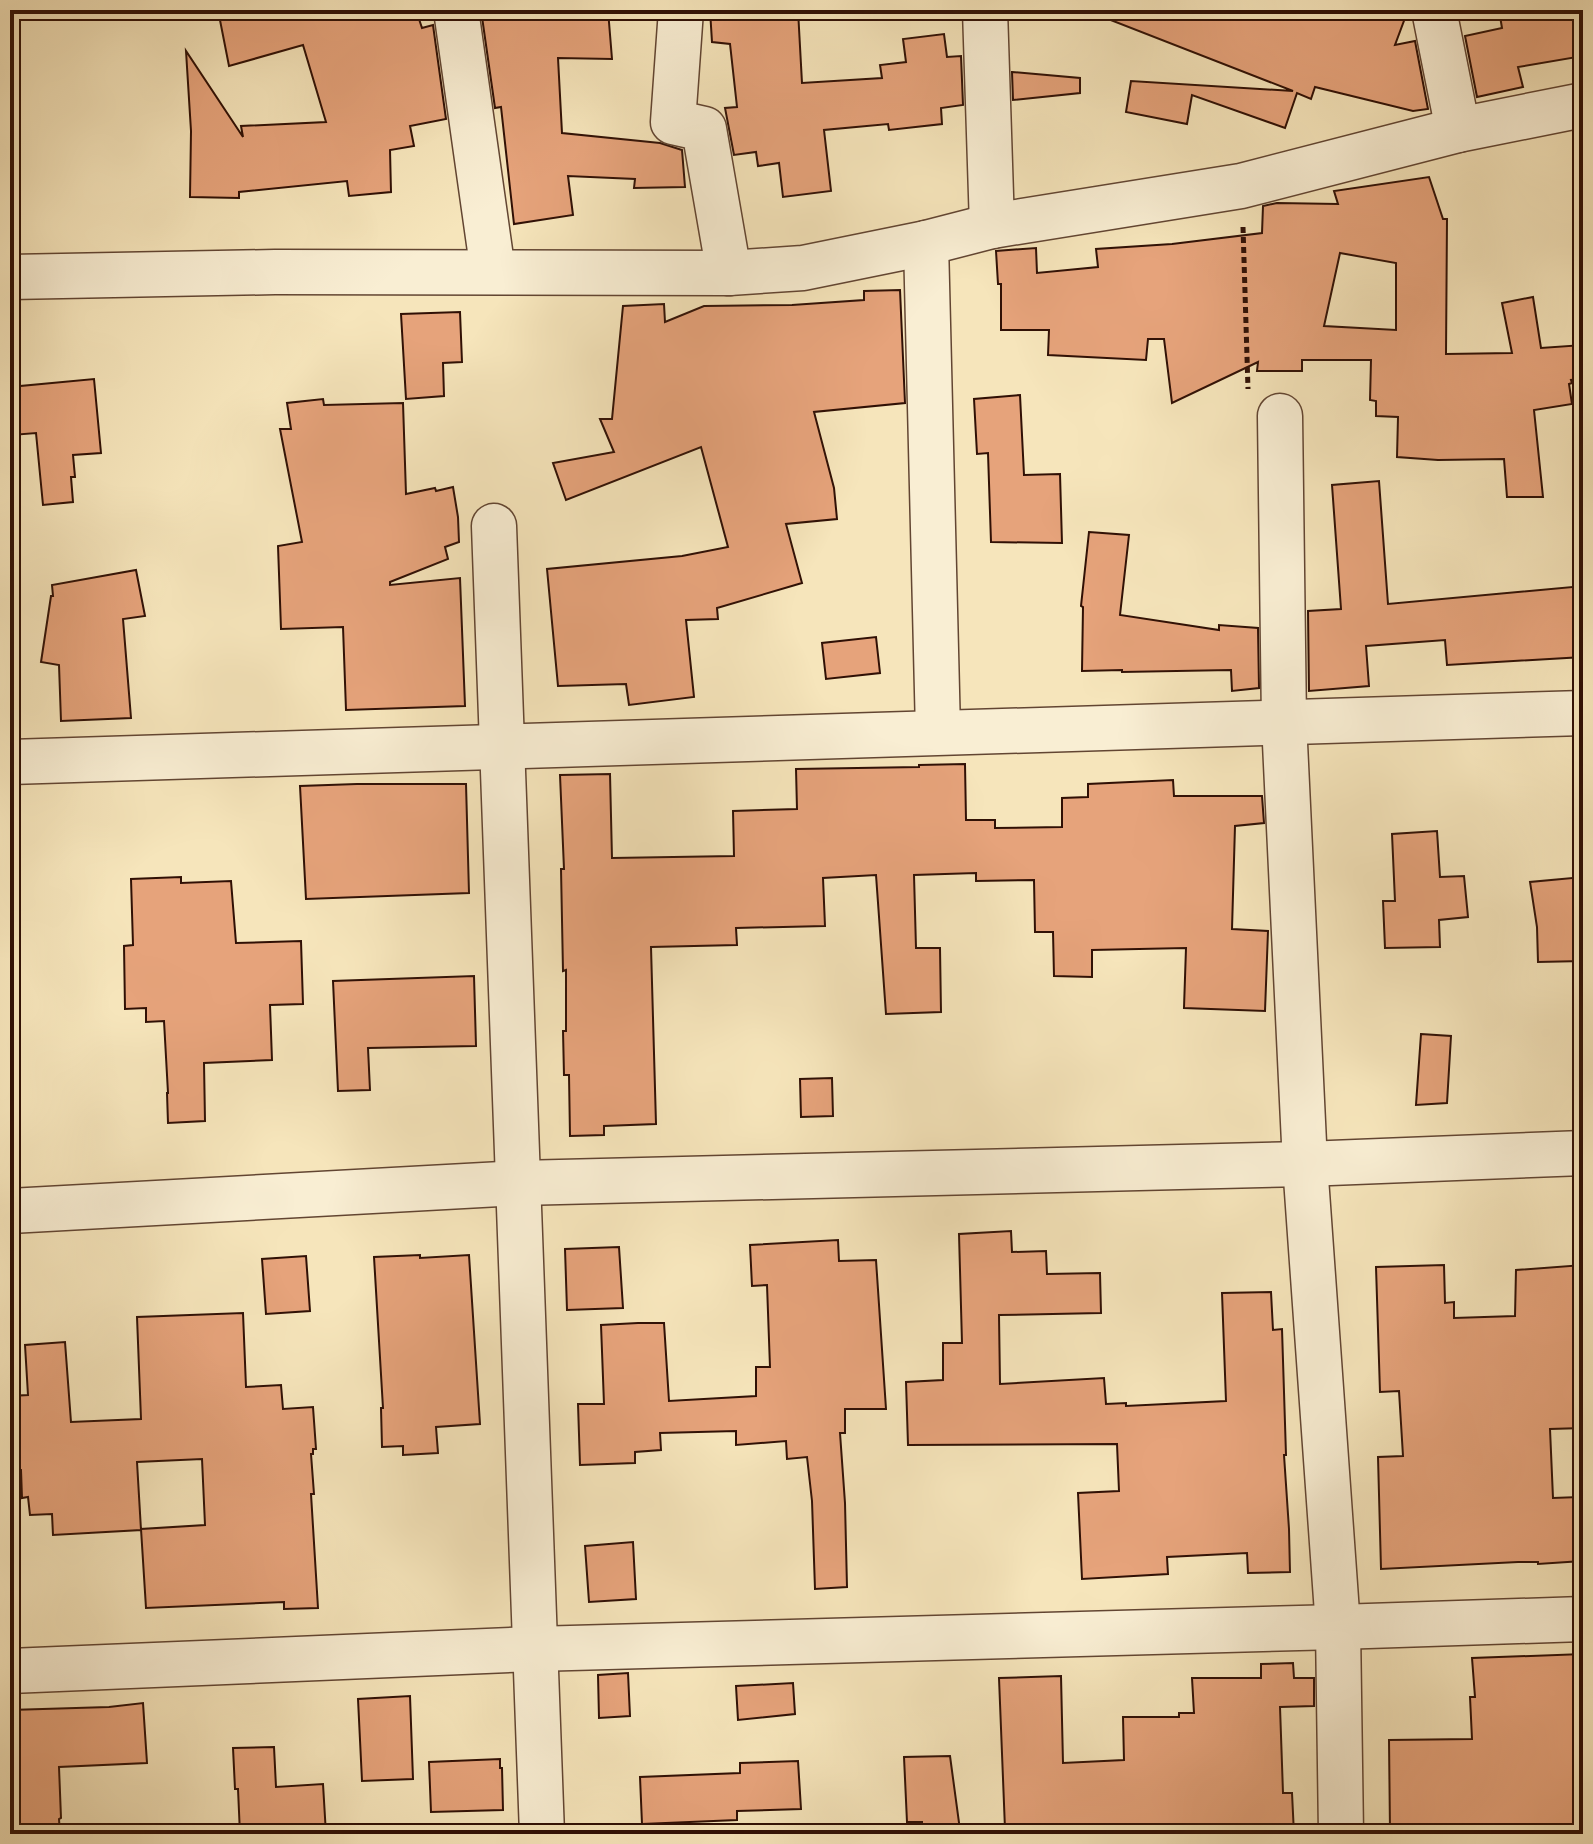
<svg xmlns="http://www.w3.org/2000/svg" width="1593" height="1844" font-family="'Libre Bodoni',serif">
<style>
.building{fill:#e6a37b;stroke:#301005;stroke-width:2;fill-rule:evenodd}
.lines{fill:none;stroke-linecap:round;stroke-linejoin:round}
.minor-casing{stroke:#624532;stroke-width:47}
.path{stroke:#301005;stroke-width:5;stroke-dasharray:6 4;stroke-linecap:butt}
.minor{stroke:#f9eed3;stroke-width:44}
</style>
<rect width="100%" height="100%" fill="#f6e5bb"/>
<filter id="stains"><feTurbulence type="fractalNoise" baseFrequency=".0025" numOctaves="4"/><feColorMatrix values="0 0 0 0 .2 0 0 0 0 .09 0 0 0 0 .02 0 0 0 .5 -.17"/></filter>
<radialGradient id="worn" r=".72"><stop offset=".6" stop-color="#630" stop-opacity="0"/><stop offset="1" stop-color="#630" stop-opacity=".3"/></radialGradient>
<g class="building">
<polygon points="218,10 416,10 422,28 433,25 446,119 410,126 414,146 390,150 391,192 349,196 347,181 239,192 239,198 190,197 191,131 186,51 243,137 241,126 326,122 303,45 229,66"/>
<polygon points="481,10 524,10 524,13 608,10 612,59 558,58 562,133 660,143 682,150 685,187 634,188 635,179 568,176 573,215 514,224 501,107 495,108"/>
<polygon points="710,10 798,10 802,83 882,78 880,65 906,62 903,39 944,34 947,57 961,56 963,105 941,108 942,124 889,130 888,124 824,130 831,191 783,197 779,163 758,166 756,152 734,155 725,108 737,107 730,44 712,42"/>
<polygon points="1091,10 1408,10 1395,45 1415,41 1428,109 1413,111 1315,87 1311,99 1297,93 1285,128 1192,95 1187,124 1126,112 1131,81 1293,91 1090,12"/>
<polygon points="1499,10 1583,10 1583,56 1518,67 1523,87 1477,97 1465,36 1502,28"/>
<polygon points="1012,72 1080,78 1080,93 1013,100"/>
<path d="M1429 177 1443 219H1447L1446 354 1512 353 1502 303 1533 297 1541 348 1583 345V379L1571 380 1572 383 1569 384 1572 404 1534 410 1543 497H1507L1504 459 1438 460 1397 457 1398 417 1376 416V401L1370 400 1371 360H1302V371H1257L1258 362 1172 403 1164 339H1148L1146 360 1048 355 1049 330H1001V284H998L996 251 1036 248 1037 273 1098 267 1096 249 1172 244 1262 233 1263 206 1277 203 1338 204 1334 191ZM1340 253 1396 263V330L1324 326Z"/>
<polygon points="900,290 905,403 814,412 834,488 837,519 786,524 802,583 717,608 718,619 686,620 694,697 629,705 626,684 558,686 547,569 682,556 728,547 701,447 566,500 553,463 614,452 600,419 612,419 623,306 664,304 665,322 704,306 792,305 864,300 864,291"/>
<polygon points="460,312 462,362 443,363 444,396 406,399 401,314"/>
<polygon points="94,379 101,453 73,455 75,477 71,477 73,502 43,505 36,433 12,435 10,387"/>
<polygon points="1020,395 1024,475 1060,474 1062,543 991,542 988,453 977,454 974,399"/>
<polygon points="323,399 324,405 403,403 406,494 435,488 436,491 453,487 458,517 459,542 445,547 448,559 390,582 390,585 460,578 465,706 346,710 343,627 281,629 278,546 302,542 280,429 291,429 287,403"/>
<polygon points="1379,481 1388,604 1583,586 1583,657 1447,665 1445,640 1366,646 1369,686 1309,691 1308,611 1341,609 1332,485"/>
<polygon points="1089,532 1129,535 1120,615 1219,630 1219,625 1258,628 1259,688 1232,691 1231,670 1122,672 1122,670 1082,671 1083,607 1081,606"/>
<polygon points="136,570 145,616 123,619 131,718 61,721 59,665 41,662 51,596 53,596 52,585"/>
<polygon points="876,637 880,673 826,679 822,643"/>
<polygon points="965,764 966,820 995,820 995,828 1062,827 1062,798 1088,797 1088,784 1173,780 1174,796 1262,796 1264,823 1235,826 1232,929 1268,931 1265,1011 1184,1008 1186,948 1092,950 1092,977 1054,976 1053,932 1035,932 1034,880 976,881 976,873 914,875 916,948 940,948 941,1012 886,1014 876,875 823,878 825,926 736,928 737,945 651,947 656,1124 604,1126 604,1135 570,1136 569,1075 564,1075 563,1031 566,1031 566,970 563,971 561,869 564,869 560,775 610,774 612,858 734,856 733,811 797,809 796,769 919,767 919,765"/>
<polygon points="357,784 466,784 469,893 306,899 300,786"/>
<polygon points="1437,831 1440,877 1464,876 1468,917 1439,920 1440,947 1385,948 1383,901 1395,901 1392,834"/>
<polygon points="181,877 181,883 231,881 236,943 301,941 303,1004 270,1005 272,1060 204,1063 205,1121 168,1123 167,1093 168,1093 164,1021 146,1022 146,1008 125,1009 124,946 133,945 131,879"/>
<polygon points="1583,877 1583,961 1538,962 1537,927 1530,882"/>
<polygon points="474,976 476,1046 368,1048 370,1090 338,1091 333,981"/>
<polygon points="1421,1034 1451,1036 1447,1103 1416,1105"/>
<polygon points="832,1078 833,1116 801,1117 800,1079"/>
<polygon points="1011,1231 1012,1252 1046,1251 1047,1274 1100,1273 1101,1313 999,1315 1000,1384 1104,1378 1106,1404 1126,1403 1126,1406 1226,1401 1222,1293 1271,1292 1273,1330 1282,1329 1286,1455 1284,1455 1289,1529 1290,1572 1248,1573 1247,1553 1167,1557 1168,1574 1082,1579 1078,1493 1119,1491 1117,1444 908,1445 906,1382 943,1380 943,1343 962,1343 959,1234"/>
<polygon points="838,1240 839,1261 876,1260 886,1409 845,1409 845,1433 840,1433 845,1503 847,1587 815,1589 812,1501 807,1457 787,1459 786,1441 736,1445 736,1431 660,1433 661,1450 635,1452 635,1463 580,1465 578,1404 604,1404 601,1325 638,1323 664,1323 669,1401 756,1396 756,1367 770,1367 767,1285 752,1286 750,1245"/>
<polygon points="619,1247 623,1308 567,1310 565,1249"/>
<polygon points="420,1255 420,1258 469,1255 480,1424 436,1427 438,1453 403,1455 403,1446 382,1447 381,1408 383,1408 374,1257"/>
<polygon points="306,1256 310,1311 266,1314 262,1259"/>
<polygon points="1444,1265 1445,1303 1454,1302 1454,1318 1515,1316 1516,1270 1583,1265 1583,1428 1550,1429 1553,1498 1579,1497 1582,1561 1538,1564 1538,1562 1518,1562 1381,1569 1378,1457 1403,1456 1399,1391 1380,1392 1376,1267"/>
<polygon points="243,1313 246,1387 281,1385 283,1409 313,1407 316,1449 313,1449 313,1454 311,1454 314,1494 311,1494 318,1608 284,1609 284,1602 146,1608 141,1529 205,1525 202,1459 137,1462 141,1530 53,1535 52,1514 30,1515 28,1497 22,1498 21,1470 10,1471 10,1396 28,1395 25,1345 65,1342 71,1422 141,1419 137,1317"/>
<polygon points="633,1542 636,1599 589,1602 585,1546"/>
<polygon points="1583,1654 1583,1827 1540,1831 1540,1829 1390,1831 1389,1740 1472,1739 1470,1697 1475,1697 1472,1658"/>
<polygon points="1293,1663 1294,1678 1314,1678 1314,1706 1280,1707 1283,1793 1292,1793 1294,1834 1017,1834 1016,1829 1005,1829 999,1678 1061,1676 1063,1763 1124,1760 1123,1717 1179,1717 1179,1713 1194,1713 1192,1678 1261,1678 1261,1664"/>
<polygon points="628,1673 630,1716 599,1718 598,1675"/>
<polygon points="793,1683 795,1714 738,1720 736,1686"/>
<polygon points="410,1696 413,1779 362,1781 358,1699"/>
<polygon points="143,1703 147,1763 59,1767 61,1818 59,1819 60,1834 15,1834 10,1710 109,1707"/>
<polygon points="274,1747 276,1787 323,1784 326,1834 240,1834 238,1789 235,1789 233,1748"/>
<polygon points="950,1756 960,1830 922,1831 922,1822 907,1822 904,1757"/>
<polygon points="500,1759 500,1768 502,1768 503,1810 431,1812 429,1762"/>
<polygon points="798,1761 801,1809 737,1811 737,1820 642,1824 640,1777 740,1773 740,1763"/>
</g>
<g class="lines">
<g class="minor-casing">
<g id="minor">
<polyline points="456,10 493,272"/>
<polyline points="681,10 673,122 704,129 729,273"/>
<polyline points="985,10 992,226"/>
<polyline points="1434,10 1458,130"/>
<polyline points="926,243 938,732"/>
<polyline points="10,277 275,272 729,273 803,268 926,243 992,226 1241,186 1458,130 1583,105"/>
<polyline points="1280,416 1284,722 1305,1164 1338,1627 1341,1834"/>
<polyline points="494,526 542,1834"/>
<polyline points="10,762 1583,713"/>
<polyline points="10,1211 519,1183 1305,1164 1583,1153"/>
<polyline points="10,1671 534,1649 1338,1627 1583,1619"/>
</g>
</g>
<polyline class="path" points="1243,227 1248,389"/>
<use href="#minor" class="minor"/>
</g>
<rect width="1593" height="1844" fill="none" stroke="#f6e5bb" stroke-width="40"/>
<rect x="12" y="12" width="1569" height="1820" fill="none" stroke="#301005" stroke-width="4"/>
<rect x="20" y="20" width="1553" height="1804" fill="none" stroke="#301005" stroke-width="2"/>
<rect width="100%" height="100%" filter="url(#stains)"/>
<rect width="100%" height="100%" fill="url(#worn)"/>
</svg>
